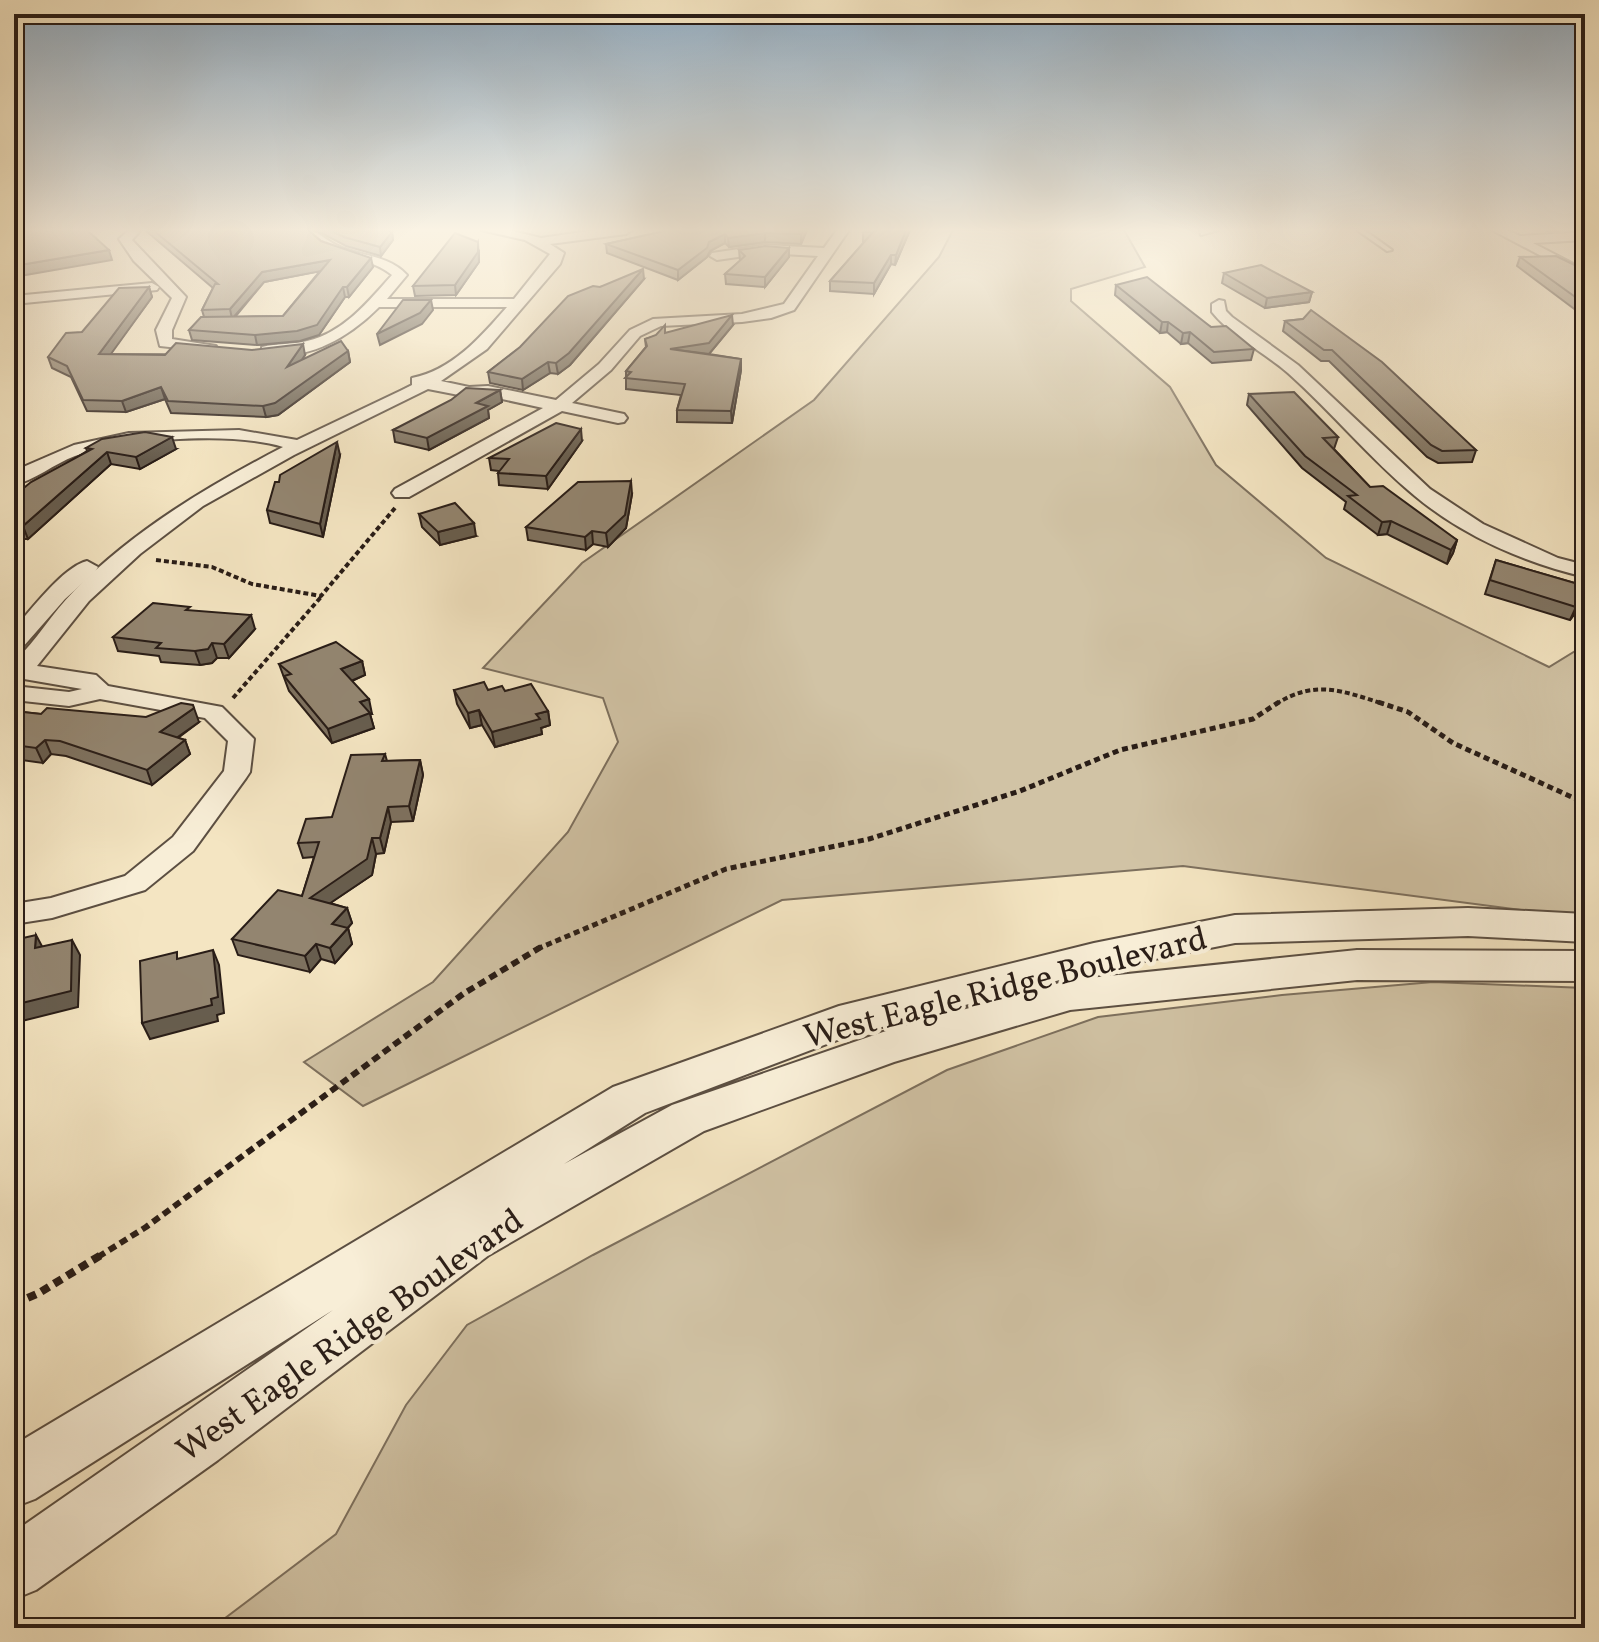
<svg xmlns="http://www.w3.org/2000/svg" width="1599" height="1642" font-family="Vollkorn,serif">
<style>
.green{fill:#d1c3a5;stroke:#7d705e;stroke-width:2}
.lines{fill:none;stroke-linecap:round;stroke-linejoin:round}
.service-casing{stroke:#5c4f42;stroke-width:4}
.minor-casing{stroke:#5c4f42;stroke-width:4}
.tertiary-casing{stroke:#5c4f42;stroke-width:4}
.path-far3{stroke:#291d17;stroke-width:4;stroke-dasharray:5 3;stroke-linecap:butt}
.path-far2{stroke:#291d17;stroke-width:5;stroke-dasharray:6 4;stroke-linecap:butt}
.path-far1{stroke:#291d17;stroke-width:6;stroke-dasharray:8 5;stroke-linecap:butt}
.path{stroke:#291d17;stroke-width:8;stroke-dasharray:9 6;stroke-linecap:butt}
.service{fill:#f8eed7;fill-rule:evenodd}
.minor{fill:#f8eed7;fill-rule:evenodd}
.tertiary{fill:#f8eed7;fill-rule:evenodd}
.wall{fill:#7e7260;stroke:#291d17;stroke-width:2;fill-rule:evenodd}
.shaded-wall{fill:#675d4e;stroke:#291d17;stroke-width:2}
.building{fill:#938570;stroke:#291d17;stroke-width:2}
.labels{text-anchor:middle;stroke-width:8;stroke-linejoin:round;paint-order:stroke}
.near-street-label{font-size:34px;fill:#291d17;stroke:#f8eed7}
</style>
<rect width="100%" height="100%" fill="#f4e5c2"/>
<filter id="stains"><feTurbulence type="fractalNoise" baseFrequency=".0025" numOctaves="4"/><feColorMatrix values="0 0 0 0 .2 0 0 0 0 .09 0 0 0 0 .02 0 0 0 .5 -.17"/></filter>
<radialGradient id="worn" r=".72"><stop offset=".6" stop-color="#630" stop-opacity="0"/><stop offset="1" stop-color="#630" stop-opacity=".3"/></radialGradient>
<g class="green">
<polygon points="953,230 1124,230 1145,267 1071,289 1071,301 1170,387 1216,465 1326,558 1549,667 1585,645 1585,914 1521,910 1183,866 782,900 363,1106 304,1062 433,982 568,832 618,742 603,698 483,668 582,563 814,400 939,257"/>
<polygon points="1433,982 1585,988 1585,1628 212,1628 336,1534 406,1405 467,1325 593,1255 947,1070 1098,1017 1282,995"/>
</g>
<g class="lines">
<g class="service-casing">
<polygon id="service" points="1357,230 1364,230 1392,250 1387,251"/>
</g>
<g class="minor-casing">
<g id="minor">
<polygon points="129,230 141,230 132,240 186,297 172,330 172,339 216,346 216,352 160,346 156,330 172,298 134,261 119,239"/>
<path d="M302 230C319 230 322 238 336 245 359 257 388 254 407 275L387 299H514L550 254 525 240 481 230H509L541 238 596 230H632L626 234 550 244 564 253 560 264 487 349 441 381 469 387 488 386 556 400 599 364 630 330 653 319 742 314 784 304 818 256 765 253 717 260 710 256 712 253 765 245 824 248 837 230H849L794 310 771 318 742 322 661 326 640 336 611 370 572 403 624 414 627 418 624 422 618 423 562 411 409 497H395L392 493 395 489 543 408 488 396 469 397 428 389 294 455 203 506 140 554 89 601 37 666 96 675 108 686 222 707 254 739 250 772 246 778 193 851 145 890 52 918 14 924V904L51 898 125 876 173 837 224 771 228 741 205 718 100 699 69 706 14 700V686L69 692 82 689 24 679 14 682V662C37 640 52 613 74 591 134 530 208 486 283 447 231 431 126 439 75 456 54 464 35 480 14 485V471L74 445 129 433 239 430 297 440 400 391 412 385V378C452 370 480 338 507 307H379C349 337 307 363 262 353V347C277 343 292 345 307 341 343 333 368 302 392 275 365 253 330 261 302 230Z"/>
<polygon points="1200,230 1218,230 1201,235"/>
<polygon points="1492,230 1507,230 1520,236 1585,232 1585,240 1533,243 1585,270 1585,279"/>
<polygon points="152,283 159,287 157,290 14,304 14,296"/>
<path d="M1219 300 1224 301 1226 311 1232 317 1298 365 1430 489 1483 524 1558 558 1585 565V577C1525 563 1463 536 1415 496 1370 459 1332 412 1288 373 1264 352 1232 337 1212 312V304Z"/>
<path d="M87 561 98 567 95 572 65 599 22 648 14 650V629C31 610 63 567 87 561Z"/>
</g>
</g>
<g class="tertiary-casing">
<polygon id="tertiary" points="1468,908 1585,914 1585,942 1468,936 1235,943 1094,971 848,1036 645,1113 564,1164 672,1105 883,1032 1070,980 1357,950 1585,951 1585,981 1357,980 1070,1010 894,1062 704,1131 489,1255 218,1460 36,1590 14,1599 14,1532 333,1310 35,1499 14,1507 14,1445 613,1087 839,1006 1094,943 1235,915"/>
</g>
<g class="path-far3">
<polyline points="156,560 212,567 252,584 321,596 395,508"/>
<polyline points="233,698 321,597"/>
<path d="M1276 704C1316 679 1342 691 1384 704"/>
</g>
<g class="path-far2">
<polyline points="1378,702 1408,712 1453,743 1585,803"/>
<polyline points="537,949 726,869 869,839 1020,791 1120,750 1253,719 1279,702"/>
</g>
<polyline class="path-far1" points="98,1257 146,1227 463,994 541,947"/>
<polyline class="path" points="14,1304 39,1293 101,1255"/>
<use href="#service" class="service"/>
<use href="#minor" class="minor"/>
<use href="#tertiary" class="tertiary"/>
</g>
<g class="wall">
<path d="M145 230H308L321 241 373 267 349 297H345L319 335 300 341 257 345 192 340 189 330 204 317 202 310 213 288ZM320 271 283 316 235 317 264 282Z"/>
<polygon points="316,230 387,230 392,232 393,240 381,256 346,246"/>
<polygon points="669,230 807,230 801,244 765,242 729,247 725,243 710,251 707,257 678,280 607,253 606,244"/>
<polygon points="910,230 895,265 891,264 874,294 830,291 830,281 865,241 863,241 863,232"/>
<polygon points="1544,230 1585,230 1547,231"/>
<polygon points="1585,233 1585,246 1578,243 1581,234"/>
<polygon points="789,248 789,257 765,287 726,284 725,274 740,261 739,250"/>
<polygon points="479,251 479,262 456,295 415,296 413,286"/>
<polygon points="1585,255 1585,268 1582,265"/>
<polygon points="1520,257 1585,270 1585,317 1517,266"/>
<polygon points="1224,273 1312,292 1309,302 1265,308 1222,283"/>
<polygon points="644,279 570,365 558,374 550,373 523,390 490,383 488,372 600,287"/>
<polygon points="1116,285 1211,327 1254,349 1251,360 1212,363 1188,343 1181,344 1167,332 1160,333 1115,295"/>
<polygon points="149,287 152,297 110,354 305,355 302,360 348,351 350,362 278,415 266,417 171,413 165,399 126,412 87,411 71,377 52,368 48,357 82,332"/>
<polygon points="1303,319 1476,450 1472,462 1438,463 1427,457 1329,361 1321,361 1283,331 1285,321"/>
<polygon points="733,325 709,354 741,359 741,370 732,423 677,422 677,410 681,395 626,389 626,371 646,347 645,339 666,333"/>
<polygon points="1579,331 1585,331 1585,376 1575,341"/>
<polygon points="500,390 502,402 488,410 489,418 429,450 395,442 393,430"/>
<polygon points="1249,394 1338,437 1334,449 1370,487 1457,540 1453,553 1447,564 1387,534 1378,535 1344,509 1346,502 1302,468 1247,405"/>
<polygon points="582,441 548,489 499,485 498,473 499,471 491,470 489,458"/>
<polygon points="86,448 176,449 140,469 111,464 28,539 23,539 14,547 14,496 87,451"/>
<polygon points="340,455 323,537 270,523 267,510 279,482"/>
<polygon points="632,494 626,528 608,547 593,544 586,550 528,540 526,527"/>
<polygon points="419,514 476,536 440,545 422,527"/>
<polygon points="1496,560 1585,586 1584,601 1570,620 1485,594"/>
<polygon points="191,611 255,629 229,658 217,658 212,663 200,665 161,662 159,656 118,651 113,637"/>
<polygon points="362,661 365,675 352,681 372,714 370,714 374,728 332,743 289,691 279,664"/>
<polygon points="454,690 488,690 505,691 548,711 550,725 541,728 542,734 495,747 482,725 470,728 457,704"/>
<polygon points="14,711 41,714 199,722 178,738 185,740 190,754 152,785 66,756 51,754 43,763 14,759"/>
<polygon points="385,754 387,761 420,760 423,775 413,821 391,822 384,853 376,854 372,875 330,903 347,908 352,923 348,928 352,944 335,963 321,959 310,972 238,955 232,939 302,896 314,857 303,858 298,843 332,817"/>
</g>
<g class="shaded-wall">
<polygon points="803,230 807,230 801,244 801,234"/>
<polygon points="906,230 910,230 895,265 896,255"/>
<polygon points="392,232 393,240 381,256 380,247"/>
<polygon points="765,233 765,242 729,247 728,238"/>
<polygon points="725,234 725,243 710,251 707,257 678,280 678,270 709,242"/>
<polygon points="478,242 479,262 456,295 455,285"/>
<polygon points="789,248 789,257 765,287 765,277"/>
<polygon points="109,250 112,260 14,277 14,266"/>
<polygon points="891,255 891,264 874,294 874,283"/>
<polygon points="371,258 373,267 349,297 347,287"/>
<polygon points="330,260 332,269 264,282 232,319 230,309 262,272"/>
<polygon points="643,269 644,279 570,365 558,374 556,363"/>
<polygon points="149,287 152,297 103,365 99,354"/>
<polygon points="343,287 345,297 319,335 300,341 257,345 255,335"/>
<polygon points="1312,292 1309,302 1265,308 1267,298"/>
<polygon points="431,300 433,310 422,324 380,345 377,334"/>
<polygon points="732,315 733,325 709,354 670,349"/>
<polygon points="1162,322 1168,322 1167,332 1160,333"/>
<polygon points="1190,332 1188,343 1181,344 1183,333"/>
<polygon points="303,344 305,355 290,378 287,367"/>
<polygon points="348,351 350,362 278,415 266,417 263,406"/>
<polygon points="741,359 741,370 732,423 731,411"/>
<polygon points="548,362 550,373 523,390 522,379"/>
<polygon points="161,387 165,399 126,412 122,401"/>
<polygon points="500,390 502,402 488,410 489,418 429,450 427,438 476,403"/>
<polygon points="581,429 582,441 548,489 546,476"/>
<polygon points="172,437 176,449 140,469 136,457"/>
<polygon points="337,442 340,455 323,537 320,524"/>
<polygon points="107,452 111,464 28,539 23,526"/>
<polygon points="631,481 632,494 626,528 608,547 606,533"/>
<polygon points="1391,521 1387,534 1378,535 1382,522"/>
<polygon points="474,523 476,536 440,545 438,532"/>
<polygon points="18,526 23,539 14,547 14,530"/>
<polygon points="592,531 593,544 586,550 585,537"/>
<polygon points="1457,540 1453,553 1447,564 1451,550"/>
<polygon points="1585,594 1584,601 1570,620 1576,607"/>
<polygon points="251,615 255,629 229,658 224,644"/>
<polygon points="212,643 217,658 212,663 200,665 195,651"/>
<polygon points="362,661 365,675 344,684 341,669"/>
<polygon points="369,699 372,714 370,714 374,728 332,743 328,729 360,702"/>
<polygon points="194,708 199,722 165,746 160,732"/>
<polygon points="479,710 482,725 470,728 468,713"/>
<polygon points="548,711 550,725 541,728 542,734 495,747 492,732 536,714"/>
<polygon points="45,740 51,754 43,763 36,748"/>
<polygon points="185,740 190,754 152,785 147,770"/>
<polygon points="420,760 423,775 413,821 409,806"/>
<polygon points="388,807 391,822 384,853 380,838"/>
<polygon points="372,838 376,854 372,875 314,914 310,898"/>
<polygon points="347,908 352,923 337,940 332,924"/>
<polygon points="348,928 352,944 335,963 330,948"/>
<polygon points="36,935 44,950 35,948"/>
<polygon points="72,940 80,955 78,1007 14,1023 14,1005"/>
<polygon points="316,944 321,959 310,972 305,956"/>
<polygon points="213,950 219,965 224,1013 217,1015 218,1021 150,1039 142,1023 211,999"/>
</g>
<g class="building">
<polygon points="25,230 87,230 109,250 14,266 14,233"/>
<polygon points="153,230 308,230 321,241 371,258 347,287 343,287 317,325 297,331 255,335 189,330 201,317 283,316 330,260 262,272 230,309 202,310 215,284 218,284"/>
<polygon points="330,230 387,230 392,232 380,247 344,237"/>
<polygon points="669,230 803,230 801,234 765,233 728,238 725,234 709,242 707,248 678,270 606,244"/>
<polygon points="865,230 906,230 896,255 891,255 874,283 830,281 873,232 863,232"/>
<polygon points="455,233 478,242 478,252 455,285 413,286"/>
<polygon points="765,246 789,248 765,277 725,274 745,256 739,250"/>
<polygon points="1556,256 1585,270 1585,304 1520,257"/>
<polygon points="1261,265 1312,292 1267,298 1224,273"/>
<polygon points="643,269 569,353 556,363 548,362 522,379 488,372 520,347 568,296 593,286 600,287"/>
<polygon points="1147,277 1211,327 1226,326 1254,349 1214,352 1190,332 1183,333 1168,322 1162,322 1116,285"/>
<polygon points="149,287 99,354 165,355 176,343 252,350 303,344 287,367 341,341 348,351 275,403 263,406 168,401 161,387 122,401 83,400 67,366 48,357 66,333 82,332 119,288"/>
<polygon points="403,300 431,300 420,313 377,334"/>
<polygon points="1311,310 1382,362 1476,450 1442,451 1431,445 1332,350 1324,350 1285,321 1303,319"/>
<polygon points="732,315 709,343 670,349 741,359 731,411 677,410 685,384 625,378 631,372 626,371 647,346 645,339 656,335 665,325 665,333"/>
<polygon points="1579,331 1585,331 1585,353"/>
<polygon points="466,388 500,390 476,403 488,406 427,438 393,430 451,400"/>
<polygon points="1294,392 1338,437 1323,438 1370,487 1383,486 1457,540 1451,550 1391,521 1382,522 1348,496 1357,495 1305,456 1249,394"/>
<polygon points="556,423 581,429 546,476 498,473 509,459 489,458"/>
<polygon points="145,432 172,437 136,457 107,452 23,526 18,526 14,530 14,496 31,482 92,449 86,448 102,439"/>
<polygon points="337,442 320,524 267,510 275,482 279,482 280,475"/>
<polygon points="631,481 625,515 606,533 592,531 585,537 526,527 578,482"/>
<polygon points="455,503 474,523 438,532 419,514"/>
<polygon points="1496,560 1585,586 1585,594 1576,607 1490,580"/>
<polygon points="153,603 190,607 186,610 251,615 224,644 212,643 208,649 195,651 156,648 161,643 113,637"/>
<polygon points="336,642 362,661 341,669 369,699 360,702 370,713 328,729 284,676 291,674 279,664"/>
<polygon points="484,682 488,690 502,686 505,691 531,684 548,711 536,714 540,719 492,732 479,710 468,713 454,690"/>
<polygon points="181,703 193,705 194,708 160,732 185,740 147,770 60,741 45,740 36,748 14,745 14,711 41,714 47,708 146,717"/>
<polygon points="385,754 382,761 420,760 409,806 388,807 380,838 372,838 367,859 310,898 347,908 332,924 348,928 330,948 316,944 305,956 232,939 278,890 302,896 319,842 298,843 306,819 332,817 351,755"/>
<polygon points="36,935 35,948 72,940 71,991 14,1005 14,940"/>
<polygon points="213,950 218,997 211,999 212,1005 142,1023 140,961 177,952 177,959"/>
</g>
<linearGradient id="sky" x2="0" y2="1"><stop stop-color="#91acc2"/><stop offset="0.5" stop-color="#faf3e4"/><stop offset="1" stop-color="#faf3e4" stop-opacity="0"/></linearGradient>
<rect width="1599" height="460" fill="url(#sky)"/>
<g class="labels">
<g class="near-street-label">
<text transform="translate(1005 986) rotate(-14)" y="12">West Eagle Ridge Boulevard</text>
<text transform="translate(349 1334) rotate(-35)" y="12">West Eagle Ridge Boulevard</text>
</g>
</g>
<rect width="1599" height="1642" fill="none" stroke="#f4e5c2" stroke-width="48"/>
<rect x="16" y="16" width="1567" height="1610" fill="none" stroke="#291d17" stroke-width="4"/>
<rect x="24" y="24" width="1551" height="1594" fill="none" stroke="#291d17" stroke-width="2"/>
<rect width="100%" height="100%" filter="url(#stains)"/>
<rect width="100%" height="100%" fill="url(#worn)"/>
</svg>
